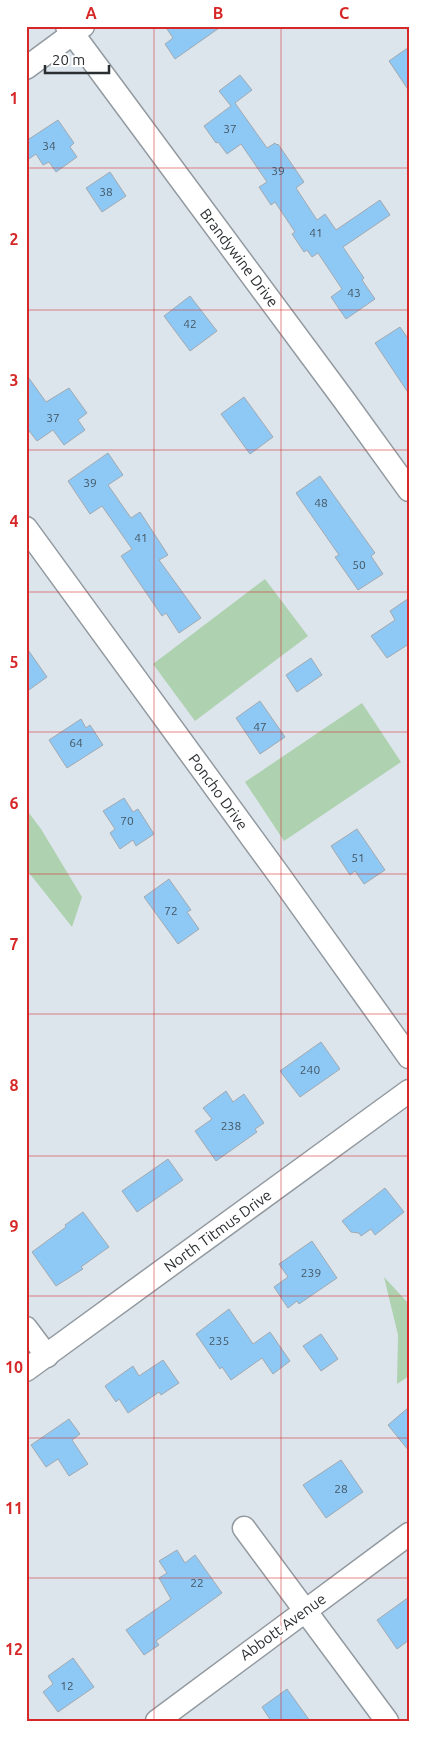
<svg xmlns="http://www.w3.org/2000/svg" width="435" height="1747" font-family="Ubuntu,sans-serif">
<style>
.green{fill:#aed1af}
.building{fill:#8ec9f6;stroke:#a2a9b0}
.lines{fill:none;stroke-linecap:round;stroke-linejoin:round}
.street-casing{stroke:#929aa0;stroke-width:25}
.street{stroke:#fff;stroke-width:22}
.grid{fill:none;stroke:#d62828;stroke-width:1;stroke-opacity:0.55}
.labels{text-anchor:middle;stroke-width:4.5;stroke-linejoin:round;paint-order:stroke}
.number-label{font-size:12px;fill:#435562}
.street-label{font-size:15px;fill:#2a2e30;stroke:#fff}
.neatline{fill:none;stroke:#d62828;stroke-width:2}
.grid-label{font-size:16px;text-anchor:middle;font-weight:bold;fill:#d62828}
</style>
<rect width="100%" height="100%" fill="#dde5ec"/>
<g class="green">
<polygon points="265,579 308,636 195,721 153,664"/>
<polygon points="362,703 401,762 284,841 245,782"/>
<polygon points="26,809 41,829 82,897 72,927 26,869"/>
<polygon points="384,1277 409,1304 409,1376 397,1384 398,1335"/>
</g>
<g class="building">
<polygon points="165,26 222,26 175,59 165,44 173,38"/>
<polygon points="409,47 409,91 389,61"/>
<polygon points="240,75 252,90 235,103 267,148 275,143 277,145 278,144 304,182 296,188 317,220 325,214 336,230 380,200 390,215 343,247 364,278 362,280 375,299 346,319 331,297 342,289 318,253 312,257 307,250 304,252 292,234 295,232 275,202 271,205 259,187 267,182 241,144 227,154 218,142 216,143 204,126 231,106 219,91"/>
<polygon points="58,120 74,143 70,147 77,157 56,172 49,162 43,165 36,154 26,161 26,141"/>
<polygon points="110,172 126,196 102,212 86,188"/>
<polygon points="190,296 217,331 190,351 164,316"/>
<polygon points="400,327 409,340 409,394 375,343"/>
<polygon points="26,374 46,402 69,388 87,413 78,420 85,430 64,445 53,430 37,441 26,427"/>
<polygon points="244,397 273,437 250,454 221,414"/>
<polygon points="108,453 123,475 108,485 131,518 140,512 168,555 159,560 201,618 179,633 166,613 162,616 121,556 132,549 102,506 90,514 68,481"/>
<polygon points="320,476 375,553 371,556 383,574 358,590 335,557 339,555 296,493"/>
<polygon points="409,598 409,644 387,658 371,636 395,620 390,611"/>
<polygon points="26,647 47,677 26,692"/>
<polygon points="311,658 322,675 297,692 286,675"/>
<polygon points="260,701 285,737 260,754 236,718"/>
<polygon points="81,719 86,728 90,725 103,745 67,768 49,740"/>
<polygon points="124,798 133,812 138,809 154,834 136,846 133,840 120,849 110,833 115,829 103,811"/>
<polygon points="357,829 385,870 364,884 355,871 350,875 331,846"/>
<polygon points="169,879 191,910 187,912 199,929 178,944 144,897"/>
<polygon points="321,1042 340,1069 300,1097 280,1071"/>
<polygon points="226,1091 233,1102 244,1094 264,1123 255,1129 257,1132 216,1161 195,1131 212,1119 203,1108"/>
<polygon points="168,1159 183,1180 137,1212 122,1191"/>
<polygon points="385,1188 404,1212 375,1235 371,1229 361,1236 359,1233 351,1232 342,1221"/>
<polygon points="83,1212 109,1247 81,1267 83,1269 56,1286 32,1252 66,1227 65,1225"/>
<polygon points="312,1241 337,1278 299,1304 297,1301 288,1308 274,1287 288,1277 279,1264"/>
<polygon points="229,1309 253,1344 270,1332 290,1361 273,1374 262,1358 231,1380 222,1367 220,1369 196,1334"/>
<polygon points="321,1334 338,1359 321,1371 303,1346"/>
<polygon points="163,1360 179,1383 161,1395 159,1392 128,1413 119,1399 116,1402 105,1386 133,1366 139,1376"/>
<polygon points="409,1407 409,1451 388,1425"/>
<polygon points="69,1419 80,1434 72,1440 88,1464 69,1476 58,1459 46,1467 31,1445"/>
<polygon points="341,1460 363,1492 326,1518 303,1485"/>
<polygon points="177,1550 185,1563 195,1555 222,1593 156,1641 159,1645 144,1655 126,1630 171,1599 159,1578 167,1573 159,1561"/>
<polygon points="409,1597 409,1640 397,1649 377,1620"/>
<polygon points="73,1658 94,1687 58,1712 43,1692 53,1684 48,1676"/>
<polygon points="287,1689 310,1721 271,1721 262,1707"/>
</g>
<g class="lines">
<g class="street-casing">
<g id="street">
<polyline points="67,26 344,400 409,490"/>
<polyline points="26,68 83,26"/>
<polyline points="26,528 279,875 409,1057"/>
<polyline points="26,1328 47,1356"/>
<polyline points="26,1370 409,1091"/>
<polyline points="244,1528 387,1721"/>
<polyline points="157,1721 409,1534"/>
</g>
</g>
<use href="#street" class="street"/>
</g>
<path class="grid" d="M154 26V1721M281 26V1721M26 168H409M26 310H409M26 450H409M26 592H409M26 732H409M26 874H409M26 1014H409M26 1156H409M26 1296H409M26 1438H409M26 1578H409"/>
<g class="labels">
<g class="number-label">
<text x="230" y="133">37</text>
<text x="49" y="150">34</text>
<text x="278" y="175">39</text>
<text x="106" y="196">38</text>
<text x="316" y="237">41</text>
<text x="354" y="297">43</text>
<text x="190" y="328">42</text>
<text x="53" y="422">37</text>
<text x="90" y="487">39</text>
<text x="321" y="507">48</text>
<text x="141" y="542">41</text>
<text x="359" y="569">50</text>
<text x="260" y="731">47</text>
<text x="76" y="747">64</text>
<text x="127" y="825">70</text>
<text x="358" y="862">51</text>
<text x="171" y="915">72</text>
<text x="310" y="1074">240</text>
<text x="231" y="1130">238</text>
<text x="311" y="1277">239</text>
<text x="219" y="1345">235</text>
<text x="341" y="1493">28</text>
<text x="197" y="1587">22</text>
<text x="67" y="1690">12</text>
</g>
<g class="street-label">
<text transform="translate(239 258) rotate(53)" y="5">Brandywine Drive</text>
<text transform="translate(218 792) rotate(54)" y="5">Poncho Drive</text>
<text transform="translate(218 1231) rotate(-36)" y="5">North Titmus Drive</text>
<text transform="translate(283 1627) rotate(-36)" y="5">Abbott Avenue</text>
</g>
</g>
<rect width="435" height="1747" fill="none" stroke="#ffffff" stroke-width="55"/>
<path d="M45 65v8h64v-8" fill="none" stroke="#2a2e30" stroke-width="2.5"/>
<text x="52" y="65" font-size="15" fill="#2a2e30" stroke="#ffffff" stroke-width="4" paint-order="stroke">20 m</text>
<rect x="28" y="28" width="380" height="1692" class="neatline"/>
<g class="grid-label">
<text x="91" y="19">A</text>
<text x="218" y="19">B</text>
<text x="344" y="19">C</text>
<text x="14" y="104">1</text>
<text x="14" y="245">2</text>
<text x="14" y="386">3</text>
<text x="14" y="527">4</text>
<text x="14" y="668">5</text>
<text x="14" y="809">6</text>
<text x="14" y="950">7</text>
<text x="14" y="1091">8</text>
<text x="14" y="1232">9</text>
<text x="14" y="1373">10</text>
<text x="14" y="1514">11</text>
<text x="14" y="1655">12</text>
</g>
</svg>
